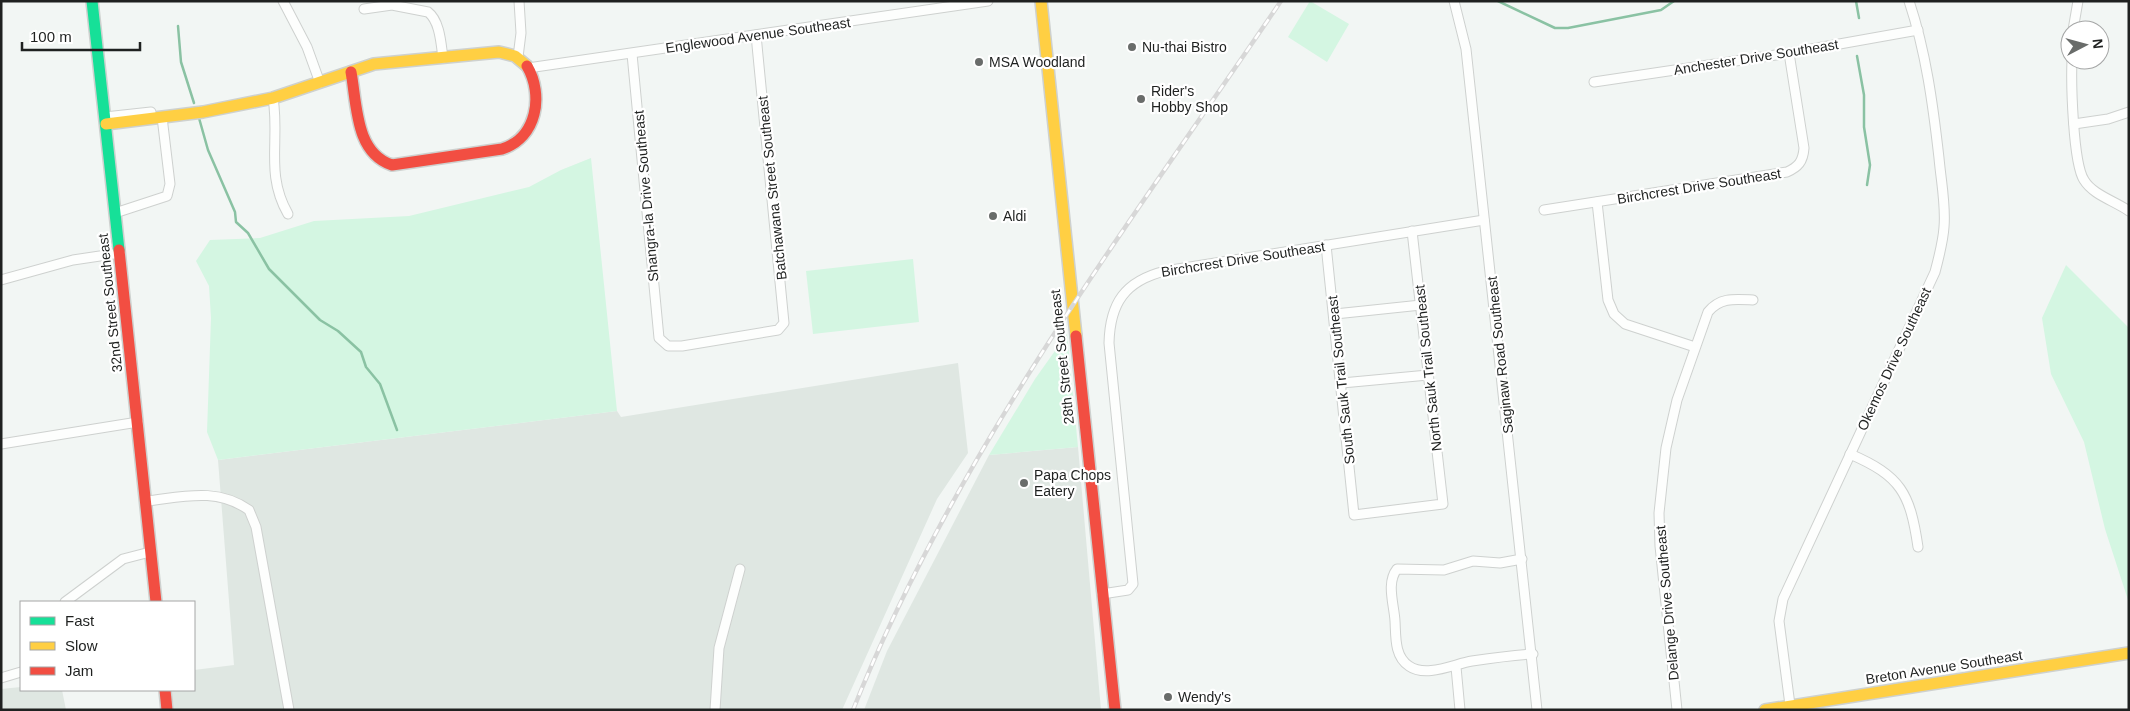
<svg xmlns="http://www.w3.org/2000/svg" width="2130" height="711" font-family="Arial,sans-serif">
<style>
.built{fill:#dfe7e2}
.green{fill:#d4f6e2}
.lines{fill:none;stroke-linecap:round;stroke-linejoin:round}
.stream{stroke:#8ac2a3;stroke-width:2.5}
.street-casing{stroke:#ced1cf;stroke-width:11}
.fast-casing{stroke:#ced1cf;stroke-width:14}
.slow-casing{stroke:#ced1cf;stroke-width:14}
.jam-casing{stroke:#ced1cf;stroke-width:14}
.street{stroke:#fdfefd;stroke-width:9}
.fast{stroke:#16e098;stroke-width:11}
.slow{stroke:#ffcf43;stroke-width:11}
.jam{stroke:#f24e42;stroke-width:11}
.rail-casing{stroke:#d7d7d7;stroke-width:4.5}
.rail{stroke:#fff;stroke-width:2.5;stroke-dasharray:8;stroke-linecap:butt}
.poi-dot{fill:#696c6a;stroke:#fff;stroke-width:2}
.labels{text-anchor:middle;stroke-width:4.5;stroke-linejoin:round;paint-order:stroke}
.street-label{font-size:14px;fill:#1f2120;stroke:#fff}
.poi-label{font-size:14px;fill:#1f2120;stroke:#fff;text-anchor:start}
</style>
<rect width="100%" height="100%" fill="#f2f6f4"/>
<g class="built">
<polygon points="958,363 968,453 937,499 842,710 174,710 172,690 194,690 194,670 234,665 218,460 617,411 621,417"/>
<polygon points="1078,447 1101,710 864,710 887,651 989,455"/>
<polygon points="21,687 21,690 62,690 66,710 1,710 1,689"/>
</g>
<g class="green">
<polygon points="1310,1 1349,24 1327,62 1288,37"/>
<polygon points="591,158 617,411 218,460 207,432 211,318 209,286 196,261 210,240 260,238 314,221 409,216 529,187 561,170"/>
<polygon points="913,259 919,322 813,334 806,271"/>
<polygon points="2066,265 2129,328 2129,603 2105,529 2084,442 2051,374 2042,318"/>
<polygon points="1067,334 1078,447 989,455 1035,379"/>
</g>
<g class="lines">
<g class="stream">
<polyline points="1498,1 1555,28 1568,28 1661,10 1674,1"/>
<polyline points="1856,1 1859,18"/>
<polyline points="178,26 181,62 194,103"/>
<polyline points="1857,56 1864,95 1864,127 1870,165 1867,185"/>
<polyline points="199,118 208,150 235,212 236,222 248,233 269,269 320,320 338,331 361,352 366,367 380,384 397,430"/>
</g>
<g class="street-casing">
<g id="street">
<polyline points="283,1 307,47 320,83"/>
<polyline points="1454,1 1466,49 1537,710"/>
<path d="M364 9 392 5 428 12C440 21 441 44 443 58"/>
<polyline points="2073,30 2078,1"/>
<polyline points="632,54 659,338 668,346 682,346 778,330 784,323 756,35"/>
<polyline points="518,57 521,33 519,1"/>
<path d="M2072 60C2071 83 2073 163 2084 180 2093 195 2115 201 2129 211"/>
<polyline points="528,68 988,1"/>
<polyline points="1594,82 1789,53 1918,30"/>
<path d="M273 98C280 140 265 174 288 214"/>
<polyline points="105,117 151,112"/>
<polyline points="2074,124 2108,119 2129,112"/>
<polyline points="1597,202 1608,300 1614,314 1625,324 1695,347"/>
<path d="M1544 210 1787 172C1798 167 1803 162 1804 148L1789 53"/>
<polyline points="115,213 167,196 170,184 162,117"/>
<polyline points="1326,245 1354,515 1443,504 1412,231"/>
<polyline points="1,280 73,260 120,253"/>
<polyline points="1335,314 1421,305"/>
<polyline points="1342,383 1428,375"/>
<polyline points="1,444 138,422"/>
<path d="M1850 454C1901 476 1910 493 1918 547"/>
<path d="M146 501C183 497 216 487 249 510L256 527 289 710"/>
<path d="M1522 559 1500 563 1473 561 1444 570 1397 569C1386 583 1394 604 1395 621 1396 636 1394 656 1409 666 1426 678 1454 664 1472 661 1492 658 1512 655 1533 654"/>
<path d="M1102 594 1128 590 1133 584 1109 343C1110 303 1125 281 1165 271L1484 220"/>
<polyline points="65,602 123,559 150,552"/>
<polyline points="1456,667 1460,710"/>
<polyline points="1,678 21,672"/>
<path d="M1790 705 1779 621 1783 599 1935 272C1939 257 1943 242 1944 227 1946 205 1941 181 1939 158 1933 105 1926 52 1909 1"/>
<polyline points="715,710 719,648 740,569"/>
<path d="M1677 710 1660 546 1659 513 1666 448 1677 400 1708 312C1720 297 1735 299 1753 300"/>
</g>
</g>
<g class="fast-casing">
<polyline id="fast" points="92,1 119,250"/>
</g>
<g class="slow-casing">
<g id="slow">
<polyline points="1041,1 1076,336"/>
<polyline points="106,124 203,112 273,98 374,64 499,52 515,56 527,66"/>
<polyline points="1765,710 2129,653"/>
</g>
</g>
<g class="jam-casing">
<g id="jam">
<path d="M351 72C357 104 355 153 392 165L502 149C537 138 544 95 527 66"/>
<polyline points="119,250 156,602"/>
<polyline points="1076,336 1115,710"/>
<polyline points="165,690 167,710"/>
</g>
</g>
<use href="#street" class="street"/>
<use href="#fast" class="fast"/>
<use href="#slow" class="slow"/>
<use href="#jam" class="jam"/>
<g class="rail-casing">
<path id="rail" d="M853 710C956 452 1126 229 1281 1"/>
</g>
<use href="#rail" class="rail"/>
</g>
<g class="poi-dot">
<circle cx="1132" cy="47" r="5"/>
<circle cx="979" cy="62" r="5"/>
<circle cx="1141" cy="99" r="5"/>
<circle cx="993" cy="216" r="5"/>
<circle cx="1024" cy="483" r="5"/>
<circle cx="1168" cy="697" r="5"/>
</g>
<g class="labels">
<g class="street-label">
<text transform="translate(758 35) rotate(-8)" y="5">Englewood Avenue Southeast</text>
<text transform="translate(1756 57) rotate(-9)" y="5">Anchester Drive Southeast</text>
<text transform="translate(1699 186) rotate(-9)" y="5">Birchcrest Drive Southeast</text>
<text transform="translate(772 188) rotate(-96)" y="5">Batchawana Street Southeast</text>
<text transform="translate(646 196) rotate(-95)" y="5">Shangra-la Drive Southeast</text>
<text transform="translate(1243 259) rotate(-9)" y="5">Birchcrest Drive Southeast</text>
<text transform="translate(110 303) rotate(-96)" y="5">32nd Street Southeast</text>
<text transform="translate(1500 355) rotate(-96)" y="5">Saginaw Road Southeast</text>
<text transform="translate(1062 357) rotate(-96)" y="5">28th Street Southeast</text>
<text transform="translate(1894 359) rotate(-65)" y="5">Okemos Drive Southeast</text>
<text transform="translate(1428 368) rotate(-96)" y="5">North Sauk Trail Southeast</text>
<text transform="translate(1341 380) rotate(-96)" y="5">South Sauk Trail Southeast</text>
<text transform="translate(1667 603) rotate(-95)" y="5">Delange Drive Southeast</text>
<text transform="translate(1944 667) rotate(-9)" y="5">Breton Avenue Southeast</text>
</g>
<g class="poi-label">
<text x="1142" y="52">Nu-thai Bistro</text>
<text x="989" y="67">MSA Woodland</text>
<text x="1151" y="96">Rider's<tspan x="1151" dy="16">Hobby Shop</tspan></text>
<text x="1003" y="221">Aldi</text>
<text x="1034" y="480">Papa Chops<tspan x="1034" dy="16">Eatery</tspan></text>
<text x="1178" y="702">Wendy's</text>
</g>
</g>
<rect width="2130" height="711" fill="none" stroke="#1f2120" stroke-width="5"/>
<rect x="20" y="601" width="175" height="90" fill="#ffffff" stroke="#a5a6a6"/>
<rect x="30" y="617" width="25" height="8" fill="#16e098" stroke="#a5a6a6"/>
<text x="65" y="626" font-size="15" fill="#1f2120">Fast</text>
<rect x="30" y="642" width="25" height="8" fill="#ffcf43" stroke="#a5a6a6"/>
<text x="65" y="651" font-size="15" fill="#1f2120">Slow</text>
<rect x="30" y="667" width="25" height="8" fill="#f24e42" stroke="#a5a6a6"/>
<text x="65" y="676" font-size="15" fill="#1f2120">Jam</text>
<g transform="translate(2085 45) rotate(84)"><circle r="24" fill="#ffffff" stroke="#a5a6a6"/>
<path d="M0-4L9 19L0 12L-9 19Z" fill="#696c6a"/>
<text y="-8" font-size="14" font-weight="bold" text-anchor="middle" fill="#1f2120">N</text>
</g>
<path d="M22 42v8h118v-8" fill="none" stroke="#1f2120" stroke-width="2.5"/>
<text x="30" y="42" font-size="15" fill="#1f2120" stroke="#ffffff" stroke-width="4" paint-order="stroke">100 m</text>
</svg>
